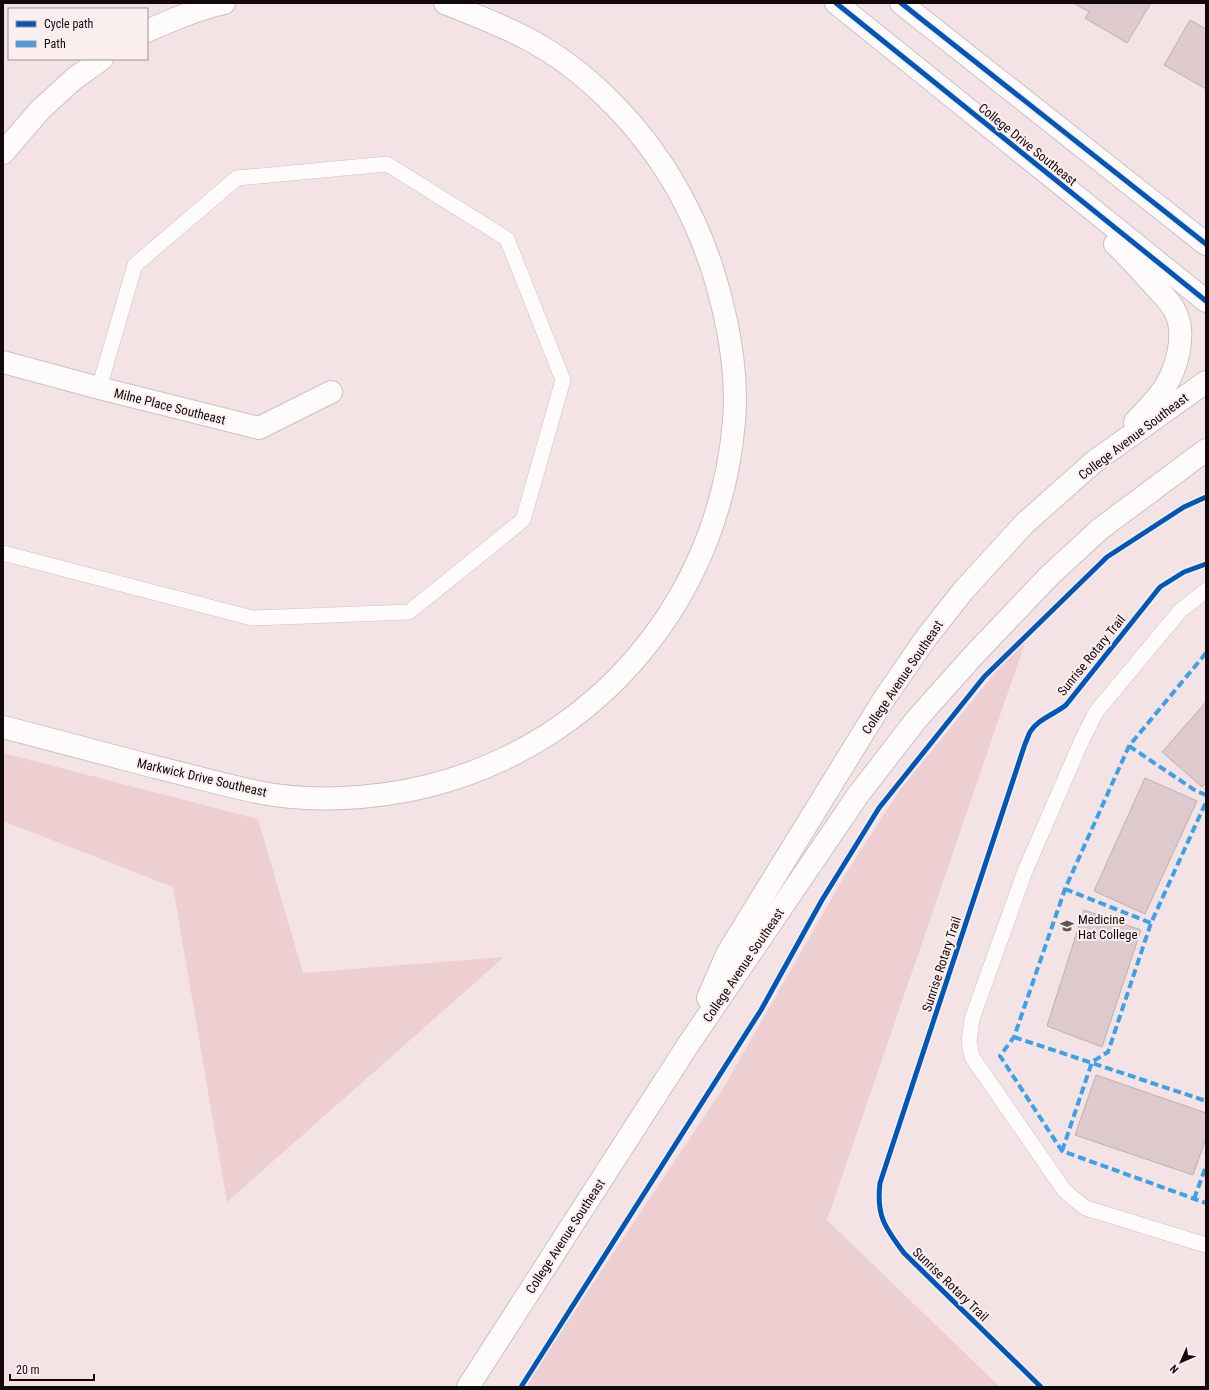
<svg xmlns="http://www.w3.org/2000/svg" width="1209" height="1390" font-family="'Roboto Condensed',sans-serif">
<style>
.green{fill:#edced1}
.building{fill:#dec9cc;stroke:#beb0b1}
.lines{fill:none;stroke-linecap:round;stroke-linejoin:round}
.lane-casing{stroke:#cdc0c1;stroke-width:16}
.street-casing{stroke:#cdc0c1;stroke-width:24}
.secondary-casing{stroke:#cdc0c1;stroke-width:24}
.lane{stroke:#fdfbfb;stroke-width:15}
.street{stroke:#fdfbfb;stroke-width:22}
.secondary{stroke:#fdfbfb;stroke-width:22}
.quiet{stroke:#3da1e9;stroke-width:4;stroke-dasharray:8 4;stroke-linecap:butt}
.cycleway-casing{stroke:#fbeeef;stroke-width:8}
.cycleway{stroke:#0057b8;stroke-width:5}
.labels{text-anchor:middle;stroke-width:4;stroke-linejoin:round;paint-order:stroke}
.street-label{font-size:13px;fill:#13090a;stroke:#fbeeef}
.poi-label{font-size:13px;fill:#13090a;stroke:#fbeeef;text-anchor:start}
</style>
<rect width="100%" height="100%" fill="#f4e3e4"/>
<g class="green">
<polygon points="1029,631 827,1220 1000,1387 524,1387 724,1087 845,875 899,791"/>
<polygon points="3,753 258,819 303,973 504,957 227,1202 173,887 3,821"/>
</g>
<g class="building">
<polygon points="1073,3 1151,3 1127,43 1085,18 1089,12"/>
<polygon points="1190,20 1206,29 1206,89 1164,65"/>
<polygon points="1206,702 1206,783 1202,787 1162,752"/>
<polygon points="1145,778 1197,801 1145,914 1094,891"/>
<polygon points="1084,910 1141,930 1102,1047 1047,1026"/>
<polygon points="1096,1075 1206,1113 1206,1138 1193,1175 1075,1135"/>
</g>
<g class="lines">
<g class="lane-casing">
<g id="lane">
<polyline points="3,553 252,618 409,612 523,520 563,380 507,239 387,164 237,178 135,265 99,388"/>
<polyline points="1206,590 1180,611 1096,712 1082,740 1025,871 972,1019 969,1042 972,1057 1064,1190 1074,1199 1086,1208 1206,1245"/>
</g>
</g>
<g class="street-casing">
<g id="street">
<path d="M147 31C172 20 197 9 224 3"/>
<polyline points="3,153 40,110 75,78 102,59"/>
<polyline points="3,362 99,388 259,428 331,392"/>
<path d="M3 727C54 740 105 754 155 767 189 775 223 785 257 792 311 803 375 799 428 786 600 743 720 596 734 421 738 374 729 326 716 281 697 216 663 155 616 107 589 79 555 52 520 35 496 23 470 13 445 3"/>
</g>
</g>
<g class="secondary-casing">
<g id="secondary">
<polyline points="836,3 1206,301"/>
<polyline points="901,3 1206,244"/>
<path d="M1115 244C1129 257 1141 271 1153 284 1161 293 1171 302 1176 313 1186 336 1177 367 1165 387 1157 400 1145 411 1135 422"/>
<polyline points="708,998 727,954 884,699 926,638 963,591 1025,523 1095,461 1206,382"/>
<polyline points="468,1387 688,1045 858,795 916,720 972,657 1049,576 1100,529 1206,450"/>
</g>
</g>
<use href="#lane" class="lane"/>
<use href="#street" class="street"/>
<use href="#secondary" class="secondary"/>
<g class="quiet">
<polyline points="1206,653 1129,746 1065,889 1014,1037 1000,1056 1062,1151 1206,1203"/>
<polyline points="1129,746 1196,791 1206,795"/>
<polyline points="1065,889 1151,923"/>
<polyline points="1014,1037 1206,1101"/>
<polyline points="1062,1151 1092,1062 1108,1052 1151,923 1206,802"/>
<polyline points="1194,1199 1206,1166"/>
</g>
<g class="cycleway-casing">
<g id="cycleway">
<polyline points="836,3 1206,301"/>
<polyline points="901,3 1206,244"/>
<polyline points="521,1387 761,1010 822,900 879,808 984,677 1107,557 1184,507 1206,497"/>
<path d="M1041 1387 904 1253C885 1228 876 1215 880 1183L1025 744C1027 740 1028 736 1030 732 1038 719 1055 714 1066 705L1160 587 1184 572 1206 564"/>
</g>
</g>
<use href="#cycleway" class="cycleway"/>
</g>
<defs>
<g id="university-bare" transform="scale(1.08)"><path d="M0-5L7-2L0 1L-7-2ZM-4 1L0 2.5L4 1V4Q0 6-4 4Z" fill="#625556" stroke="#fbeeef" stroke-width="2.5" paint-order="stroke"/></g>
</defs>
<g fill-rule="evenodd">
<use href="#university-bare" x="1067" y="926"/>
</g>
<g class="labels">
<g class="street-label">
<text transform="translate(1028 144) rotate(39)" y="5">College Drive Southeast</text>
<text transform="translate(170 406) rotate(14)" y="5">Milne Place Southeast</text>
<text transform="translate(1133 436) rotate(-37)" y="5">College Avenue Southeast</text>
<text transform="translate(1091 655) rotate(-51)" y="5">Sunrise Rotary Trail</text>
<text transform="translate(902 677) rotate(-56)" y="5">College Avenue Southeast</text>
<text transform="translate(202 777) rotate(13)" y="5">Markwick Drive Southeast</text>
<text transform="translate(941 964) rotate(-72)" y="5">Sunrise Rotary Trail</text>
<text transform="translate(743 965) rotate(-56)" y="5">College Avenue Southeast</text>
<text transform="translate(565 1236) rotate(-57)" y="5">College Avenue Southeast</text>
<text transform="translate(951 1284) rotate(44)" y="5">Sunrise Rotary Trail</text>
</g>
<g class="poi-label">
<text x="1078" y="924">Medicine<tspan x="1078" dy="15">Hat College</tspan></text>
</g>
</g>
<rect width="1209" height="1390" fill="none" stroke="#13090a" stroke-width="8"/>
<rect x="8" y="8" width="140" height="52" fill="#fbeeef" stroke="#9e9293"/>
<rect x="16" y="21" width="20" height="6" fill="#0057b8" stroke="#9e9293"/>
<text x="44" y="28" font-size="12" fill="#13090a">Cycle path</text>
<rect x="16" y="41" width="20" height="6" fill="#3da1e9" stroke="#9e9293"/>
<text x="44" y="48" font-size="12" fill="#13090a">Path</text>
<g transform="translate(1181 1362) rotate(225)" stroke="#fbeeef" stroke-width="3" paint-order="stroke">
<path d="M0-3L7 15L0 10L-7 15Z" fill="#13090a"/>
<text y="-6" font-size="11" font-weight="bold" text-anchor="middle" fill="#13090a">N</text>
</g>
<path d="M10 1374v6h84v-6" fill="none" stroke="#13090a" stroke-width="2"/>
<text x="16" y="1374" font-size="12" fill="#13090a" stroke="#fbeeef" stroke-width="3" paint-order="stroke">20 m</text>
</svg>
